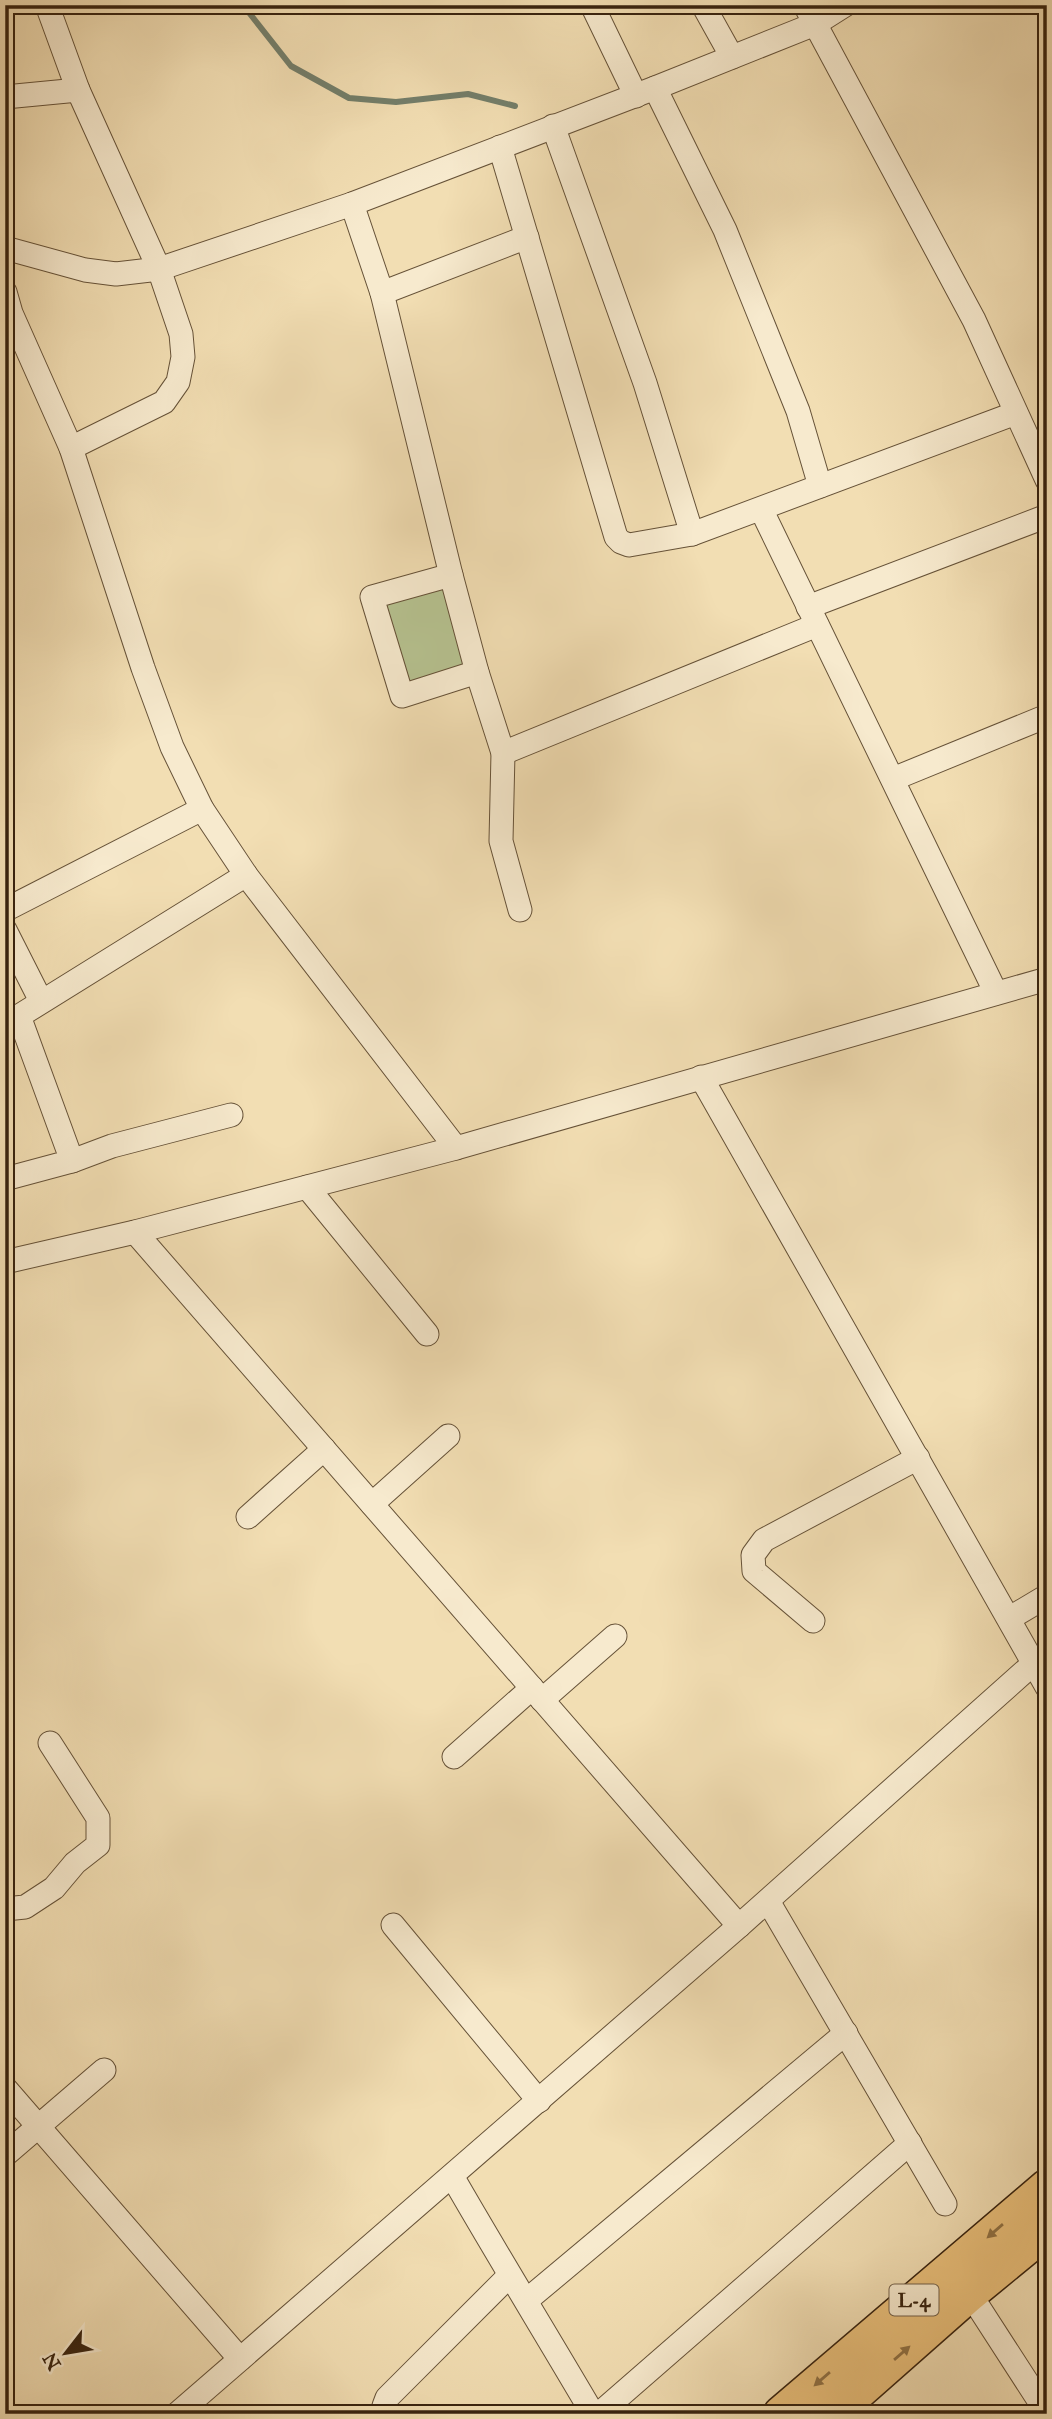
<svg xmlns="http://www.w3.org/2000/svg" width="1052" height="2419" font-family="'IM FELL Great Primer',serif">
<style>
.green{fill:#b6c290;stroke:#777250;stroke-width:2}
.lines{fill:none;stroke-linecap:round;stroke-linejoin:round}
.stream{stroke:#747f6b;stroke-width:6}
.street-casing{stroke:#665238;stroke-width:25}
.primary-casing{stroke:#38230f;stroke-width:38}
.street{stroke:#f7eace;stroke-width:23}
.primary{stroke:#e9bf7a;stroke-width:35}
.oneway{fill:#907144}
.labels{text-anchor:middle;stroke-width:5;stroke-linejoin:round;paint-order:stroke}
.shield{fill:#f7eace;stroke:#715f48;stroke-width:2}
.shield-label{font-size:19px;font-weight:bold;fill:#38230f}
</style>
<rect width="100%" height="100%" fill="#f2deb3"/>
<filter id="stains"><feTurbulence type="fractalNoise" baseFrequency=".00286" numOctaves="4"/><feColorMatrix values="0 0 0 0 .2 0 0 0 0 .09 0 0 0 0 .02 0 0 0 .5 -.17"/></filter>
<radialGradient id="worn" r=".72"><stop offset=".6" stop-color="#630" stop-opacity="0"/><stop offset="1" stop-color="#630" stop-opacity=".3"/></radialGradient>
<polygon class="green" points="446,587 466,667 408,685 383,602"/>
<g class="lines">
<polyline class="stream" points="243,5 291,66 349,98 396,102 468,94 515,106"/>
<g class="street-casing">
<g id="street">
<polyline points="47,5 78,90 159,269 181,334 183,357 178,382 164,402 71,448"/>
<polyline points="592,5 636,96"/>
<polyline points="703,5 732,57"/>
<polyline points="805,5 974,320 1047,480"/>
<polyline points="655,88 725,230 798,411 820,486"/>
<polyline points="5,97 78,90"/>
<polyline points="553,126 645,383 692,534"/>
<polyline points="500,147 616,537 621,542 629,545 692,534 1016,413"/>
<polyline points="352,204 382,293 451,575 477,672 503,753 501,841 520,910"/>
<polyline points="5,248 85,270 116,274 159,269 352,204 655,88 815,24 845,5"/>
<polyline points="5,292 11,313 71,448 143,668 172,747 202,809 246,875 456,1148"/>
<polyline points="382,293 527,237"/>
<polyline points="761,509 996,993"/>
<polyline points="451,575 372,597 402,696 477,672"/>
<polyline points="808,607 1047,516"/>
<polyline points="503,753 817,625"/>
<polyline points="893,779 1047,716"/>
<polyline points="5,910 202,809"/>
<polyline points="5,930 41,1001"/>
<polyline points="5,1021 19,1016 246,875"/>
<polyline points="701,1077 1047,1687"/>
<polyline points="72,1161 112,1146 231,1115"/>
<polyline points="5,1179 72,1161 19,1016"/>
<polyline points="307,1187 427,1334"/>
<polyline points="135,1232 739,1926"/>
<polyline points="5,1262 135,1232 456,1148 1047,979"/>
<polyline points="372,1504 448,1436"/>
<polyline points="248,1517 324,1449"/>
<polyline points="1010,1618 1047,1596"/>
<polyline points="813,1621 754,1571 753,1555 764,1540 918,1458"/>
<polyline points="542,1700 615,1636"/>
<polyline points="454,1757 532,1688"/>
<polyline points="768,1901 945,2204"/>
<polyline points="5,1909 25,1907 54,1888 75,1863 98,1845 98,1818 50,1743"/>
<polyline points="393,1925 539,2101"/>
<polyline points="5,2088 240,2359"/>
<polyline points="5,2155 104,2070"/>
<path d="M452 2176C498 2256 546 2334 593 2414"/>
<polyline points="963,2283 1047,2413"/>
<polyline points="527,2300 846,2033"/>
<polyline points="177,2414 739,1926 1034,1663"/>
<polyline points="386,2414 384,2406 387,2398 509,2276"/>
<polyline points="599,2414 910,2143"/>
</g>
</g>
<g class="primary-casing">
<g id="primary">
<polyline points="781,2414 1047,2187"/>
<polyline points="833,2414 969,2294 1047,2230"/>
</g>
</g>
<use href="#street" class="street"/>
<use href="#primary" class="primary"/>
</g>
<defs><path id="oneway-solid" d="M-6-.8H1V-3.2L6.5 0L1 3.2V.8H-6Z" transform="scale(1.75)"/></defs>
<g class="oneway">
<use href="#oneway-solid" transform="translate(995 2231) rotate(139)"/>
<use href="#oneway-solid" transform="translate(902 2353) rotate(-41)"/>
<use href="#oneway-solid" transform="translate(822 2379) rotate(139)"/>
</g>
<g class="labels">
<rect class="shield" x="889.5" y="2284.5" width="49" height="31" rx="5"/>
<g class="shield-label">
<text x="914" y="2307">L-4</text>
</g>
</g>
<rect width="1052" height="2419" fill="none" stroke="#f2deb3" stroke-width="28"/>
<rect x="7" y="7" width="1038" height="2405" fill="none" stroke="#38230f" stroke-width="3.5"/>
<rect x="14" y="14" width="1024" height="2391" fill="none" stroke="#38230f" stroke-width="2"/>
<g transform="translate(66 2353) rotate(239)" stroke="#f7eace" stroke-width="5" paint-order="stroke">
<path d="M0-5L12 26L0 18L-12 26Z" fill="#38230f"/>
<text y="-10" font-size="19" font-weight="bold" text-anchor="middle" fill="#38230f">N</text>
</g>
<rect width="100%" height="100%" filter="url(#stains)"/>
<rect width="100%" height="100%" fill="url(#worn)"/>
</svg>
